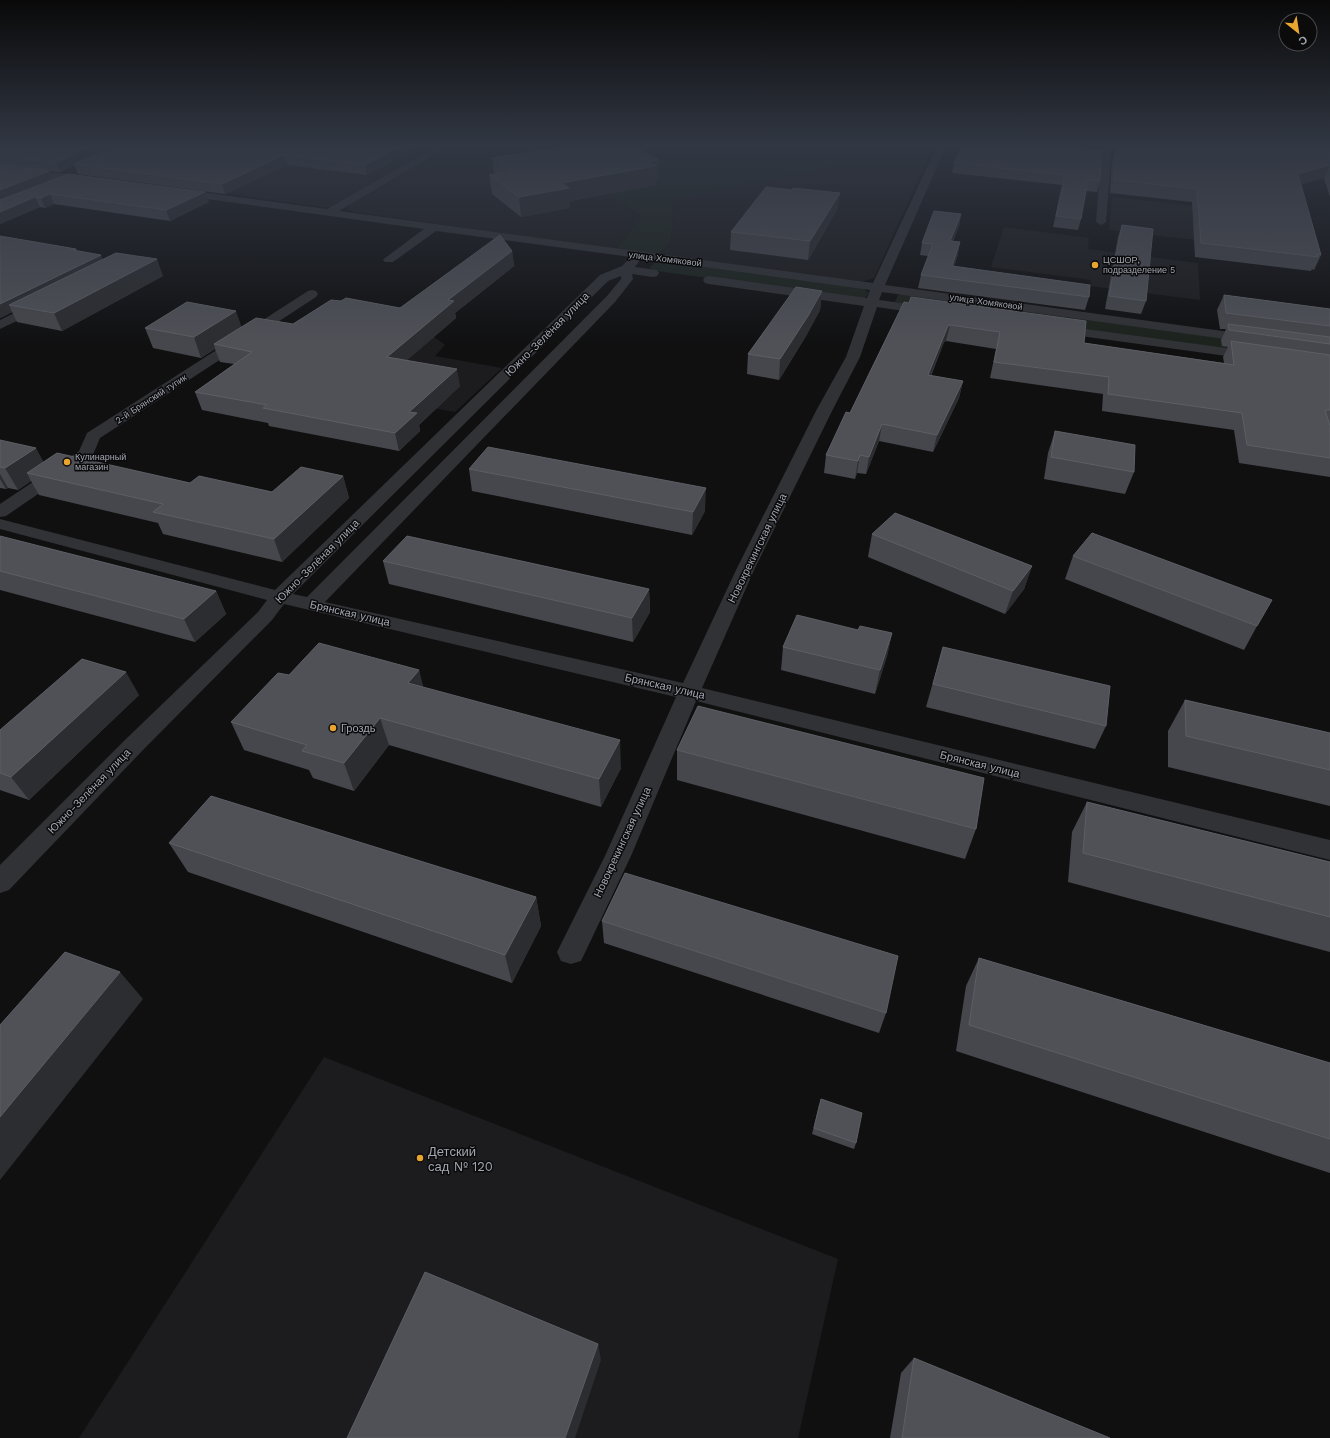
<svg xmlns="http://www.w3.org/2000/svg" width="1330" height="1438" font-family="'Work Sans',sans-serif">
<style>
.built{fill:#1c1c1e}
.green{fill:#1c231d}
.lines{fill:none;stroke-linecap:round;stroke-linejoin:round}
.minor{fill:#313236;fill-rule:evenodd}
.wall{fill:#46474c}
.shaded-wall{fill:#2c2d30}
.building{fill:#505157;stroke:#5c5f65}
.poi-dot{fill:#e8a631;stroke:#0b0b0c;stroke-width:1.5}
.labels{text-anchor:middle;stroke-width:3;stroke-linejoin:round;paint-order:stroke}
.far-street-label{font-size:9px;fill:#a1a6b1;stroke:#0b0b0c}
.far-poi-label{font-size:9px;fill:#a1a6b1;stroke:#0b0b0c;text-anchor:start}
.street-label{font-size:11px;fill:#a1a6b1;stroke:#0b0b0c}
.poi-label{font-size:11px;fill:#a1a6b1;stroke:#0b0b0c;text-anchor:start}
.near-poi-label{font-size:13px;fill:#a1a6b1;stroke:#0b0b0c;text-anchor:start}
</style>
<rect width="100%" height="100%" fill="#101011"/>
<g class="built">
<polygon points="268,144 443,144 334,206 327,208 178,186 95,177 166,147"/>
<polygon points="456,144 539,144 551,152 552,158 642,216 616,249 353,212 348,209 348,206"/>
<polygon points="859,148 930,153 874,278 862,282 658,255 671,242 674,199 819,170 843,162"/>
<polygon points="1112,197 1267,214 1275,249 1109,230"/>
<polygon points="1004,227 1089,238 1088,249 1198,263 1200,300 1090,286 1091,280 991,267"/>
<polygon points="397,310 445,345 435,356 502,368 455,412 262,378"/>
<polygon points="324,1057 838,1259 798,1438 79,1438"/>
</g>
<g class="green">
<polygon points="539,144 935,144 930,153 859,148 843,162 819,170 674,199 671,242 658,255 616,249 642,216 552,158 551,152"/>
<polygon points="668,261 863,288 869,293 865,298 857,299 657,271 651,269 650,267 655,263"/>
<polygon points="906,293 1330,353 1330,364 900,304 895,302 898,295"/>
</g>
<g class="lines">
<g class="minor">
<path d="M442 144H453L339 211 873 283 938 144H947L885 285 1259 336 1261 339 1259 342 1254 343 882 292 879 300 931 307 936 308 937 311 936 314 931 315 877 307 860 357 833 409 755 568 702 688 1330 840V860L696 701 631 856 581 961 571 964 561 961 557 952 605 856 676 697 284 604 272 620 143 750 9 890 0 893V865L127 738 258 612 267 600 0 529V519L275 590 600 275 622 266 631 257 436 231 393 262H385L383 260 385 258 424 229 178 195 173 192 178 189 327 209ZM639 258 870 290 867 298 709 276 705 277 703 280 705 283 709 284 864 306 846 357 817 409 737 568 683 683 325 602 615 302 633 279 632 274 653 277 657 276 659 273 657 270 635 267 640 260ZM621 276V279L607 296 307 597 293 594 608 281Z"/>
<polygon points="1102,144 1112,144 1106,222 1101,225 1096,222"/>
<polygon points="0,166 90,177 95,180 90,183 0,172"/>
<polygon points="312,290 316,291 318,294 316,297 100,438 92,457 6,516 0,517 0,504 79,451 87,433 308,291"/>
<polygon points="41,300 46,301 47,304 46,307 0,329 0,320"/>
<polygon points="1056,325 1256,352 1261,353 1263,356 1261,359 1256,360 1051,332 1049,329 1051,326"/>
</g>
</g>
<g class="wall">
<polygon points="0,144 424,144 367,175 287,165 225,194 78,174 74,165 60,172 49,171 53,180 209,202 170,221 54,204 45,208 40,207 0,224"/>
<polygon points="1123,144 1330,144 1330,197 1324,178 1301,184 1321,255 1314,270 1312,269 1311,271 1195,257 1192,202 1110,193 1112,161 1116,149 1123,150"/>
<polygon points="1072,147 1100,181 1097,192 1086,191 1081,219 1078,230 1053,227 1062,185 952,173 954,163"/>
<polygon points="492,158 659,160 659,179 656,180 656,185 570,201 570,208 521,217 492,194 489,175 494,174"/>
<polygon points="792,190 840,193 837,210 808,260 730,250 731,232"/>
<polygon points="961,214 959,226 953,241 958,254 954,267 1089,297 1085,310 918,288 921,275 928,256 920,255 922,243"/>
<polygon points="1122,225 1146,301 1141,314 1105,309 1118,237"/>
<polygon points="0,236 76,249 77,251 103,259 163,276 62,331 17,322 12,312 0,318"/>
<polygon points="512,251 514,266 455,313 456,318 407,360 460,386 419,425 420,431 399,451 269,426 268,423 202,410 195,392 234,364 220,362 215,349 201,358 153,348 145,328 241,327 293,324 341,301 400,308"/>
<polygon points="822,291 820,310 806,336 779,380 747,374 748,354"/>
<polygon points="1224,295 1330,309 1330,477 1239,463 1234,430 1102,411 1103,394 990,378 996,349 946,341 944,342 931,376 963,381 959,398 933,452 879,441 866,474 857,473 855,479 824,473 826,455 850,413 904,302 1084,343 1224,363 1223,357 1228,347 1222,346 1221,340 1226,329 1220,329 1217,310"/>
<polygon points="1055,431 1134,472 1125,494 1044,479 1048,453"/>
<polygon points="0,440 43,462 190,483 272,492 343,476 349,498 282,562 163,534 158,523 39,495 31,481 18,490 8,488 6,489 0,488"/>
<polygon points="469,469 705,511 692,535 472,491"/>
<polygon points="872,534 1032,566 1024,589 1005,614 868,557"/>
<polygon points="0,536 216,591 226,614 195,642 0,590"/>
<polygon points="1073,556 1257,626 1244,650 1065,579"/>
<polygon points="383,561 649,589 650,612 633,642 389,584"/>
<polygon points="858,630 892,633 887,656 875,694 781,670 783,647"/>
<polygon points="943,647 1106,726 1095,749 926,707"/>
<polygon points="419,670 423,688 621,768 601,807 389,745 354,791 313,778 309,770 244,750 231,722 289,675"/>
<polygon points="139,695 29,800 0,790 0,730"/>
<polygon points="1185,700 1330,733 1330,806 1168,767 1168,731"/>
<polygon points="677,750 976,829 965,859 677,780"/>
<polygon points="1087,802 1330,862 1330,952 1068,882 1072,832"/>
<polygon points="169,843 536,897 541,926 512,983 188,872"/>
<polygon points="602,921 886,1013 879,1033 604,943"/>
<polygon points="979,958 1330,1063 1330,1173 956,1051 966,986"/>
<polygon points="819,1105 856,1143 854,1149 812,1134"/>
<polygon points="914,1358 1110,1438 890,1438 901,1373"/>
</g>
<g class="shaded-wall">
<polygon points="101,144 131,144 74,164 74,165 60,172 56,163 78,152"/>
<polygon points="405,144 424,144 367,175 365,165"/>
<polygon points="284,155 287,165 225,194 222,184"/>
<polygon points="659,160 659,179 656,180 656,185 570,201 570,208 521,217 519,197 561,183 649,162"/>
<polygon points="1330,165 1324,178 1293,187 1298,174"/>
<polygon points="49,171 53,181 0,202 0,190"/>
<polygon points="205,192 209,202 170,221 166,210"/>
<polygon points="840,193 837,210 808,260 810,241"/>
<polygon points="50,194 54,204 45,208 41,198"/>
<polygon points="35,197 40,207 0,224 0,212"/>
<polygon points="961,214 959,226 948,253 950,241"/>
<polygon points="960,242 958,254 950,279 952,266"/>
<polygon points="512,251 514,266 455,313 456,318 391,374 387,357 448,300"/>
<polygon points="101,255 105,266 9,305 12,312 0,318 0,304"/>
<polygon points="157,259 163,276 62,331 54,313"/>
<polygon points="822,291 820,310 806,336 779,380 780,359"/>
<polygon points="236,311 243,331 214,344 215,349 201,358 194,337"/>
<polygon points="950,325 946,341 944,342 924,392 928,375 948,326"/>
<polygon points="457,369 460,386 419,425 420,431 399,451 395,433 409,412"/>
<polygon points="963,381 959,398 933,452 937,435"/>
<polygon points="882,424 879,441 866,474 869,457"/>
<polygon points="36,448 48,470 27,473 31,481 18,490 5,468"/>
<polygon points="860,455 857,473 855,479 858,461"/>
<polygon points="0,474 8,488 6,489 0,479"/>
<polygon points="343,476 349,498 282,562 274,539"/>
<polygon points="706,488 705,511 692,535 693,512"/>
<polygon points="1032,566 1024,589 1005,614 1013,591"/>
<polygon points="649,589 650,612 633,642 632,618"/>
<polygon points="216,591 226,614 195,642 184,619"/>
<polygon points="892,633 887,656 875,694 880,670"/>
<polygon points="419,670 426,697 408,683"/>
<polygon points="126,672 139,695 29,800 11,777"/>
<polygon points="380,718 389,745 354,791 344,763"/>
<polygon points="620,740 621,768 601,807 599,779"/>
<polygon points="536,897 541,926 512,983 505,955"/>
<polygon points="120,972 143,999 0,1180 0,1117"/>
<polygon points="598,1344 601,1360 575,1438 565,1438"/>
</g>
<g class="building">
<polygon points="0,144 101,144 78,152 56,163 0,156"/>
<polygon points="127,144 405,144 365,165 284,155 222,184 74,164 85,159"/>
<polygon points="582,144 630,144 659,160 649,162 656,166 561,183 569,188 519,197 489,175 511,171 492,158"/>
<polygon points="963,144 1073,144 1072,147 1102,150 1100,181 1088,180 1081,219 1056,216 1065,175 954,163"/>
<polygon points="1126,144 1240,144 1330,152 1330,166 1330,165 1298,174 1321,255 1317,254 1318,257 1201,243 1197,189 1114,180 1116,149 1126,150"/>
<polygon points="0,164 49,171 0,190"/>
<polygon points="68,174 205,192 166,210 50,194 41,198 35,197 0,212 0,200"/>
<polygon points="766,187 792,190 793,188 840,193 810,241 731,232"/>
<polygon points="934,211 961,214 950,241 960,242 952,266 1090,285 1089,297 921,275 933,244 922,243"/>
<polygon points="1122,225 1153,229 1146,301 1109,296"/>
<polygon points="500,235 512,251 448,300 454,301 387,357 457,369 409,412 417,413 395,433 263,408 267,405 195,392 252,352 214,344 256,318 293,324 331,300 341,301 346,298 400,308"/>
<polygon points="0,236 76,249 73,250 101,255 0,304"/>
<polygon points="116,253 157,259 54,313 9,305"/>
<polygon points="796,287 822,291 808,316 780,359 748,354"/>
<polygon points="1224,295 1330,309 1330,326 1226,313"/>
<polygon points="911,297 1086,321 1084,343 1234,365 1231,341 1330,355 1330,410 1325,410 1330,426 1330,458 1247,445 1242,413 1108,394 1109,377 994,362 1000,332 950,325 948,326 928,375 963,381 937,435 882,424 869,457 860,455 858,461 826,455 846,412 850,413 904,302 909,303"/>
<polygon points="187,302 236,311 194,337 145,328"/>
<polygon points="1228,324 1330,337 1330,344 1229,330"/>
<polygon points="1055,431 1135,445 1134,472 1051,457"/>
<polygon points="0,440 36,448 5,468 0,467"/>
<polygon points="488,447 706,488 693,512 469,469"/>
<polygon points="57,453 190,483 199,476 272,492 301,467 343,476 274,539 153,512 163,504 27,473"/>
<polygon points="895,513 1032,566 1013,591 872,534"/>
<polygon points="1092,533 1272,600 1257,626 1073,556"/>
<polygon points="0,536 216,591 184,619 0,571"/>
<polygon points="407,536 649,589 632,618 383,561"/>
<polygon points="797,615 858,630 860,626 892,633 880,670 783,647"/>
<polygon points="319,643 419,670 408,683 620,740 599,779 380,718 344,763 302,751 307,745 231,722 278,673 289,675"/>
<polygon points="943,647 1110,686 1106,726 933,684"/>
<polygon points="82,659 126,672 11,777 0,773 0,730"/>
<polygon points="1185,700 1330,733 1330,770 1186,736"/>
<polygon points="698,706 984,778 976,829 677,750"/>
<polygon points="211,796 536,897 505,955 169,843"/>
<polygon points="1087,802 1330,862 1330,917 1083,853"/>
<polygon points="625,873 898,956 886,1013 602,921"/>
<polygon points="65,952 120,972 0,1117 0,1025"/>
<polygon points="979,958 1330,1063 1330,1139 969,1025"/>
<polygon points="821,1099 862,1113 856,1143 814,1128"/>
<polygon points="425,1272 598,1344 565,1438 347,1438"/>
<polygon points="914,1358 1110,1438 902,1438"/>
</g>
<linearGradient id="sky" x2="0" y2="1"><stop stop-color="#090909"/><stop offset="0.42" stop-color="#313743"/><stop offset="1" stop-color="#313743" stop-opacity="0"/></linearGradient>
<rect width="1330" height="345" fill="url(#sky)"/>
<g class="poi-dot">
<circle cx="1095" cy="265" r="4"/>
<circle cx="67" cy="462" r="4"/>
<circle cx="333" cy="728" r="4"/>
<circle cx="420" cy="1158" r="4"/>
</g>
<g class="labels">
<g class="far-street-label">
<text transform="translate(665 259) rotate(7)" y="3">улица Хомяковой</text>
<text transform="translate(986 302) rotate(8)" y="3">улица Хомяковой</text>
<text transform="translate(151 399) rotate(-33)" y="3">2-й Брянский тупик</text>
</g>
<g class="far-poi-label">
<text x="1103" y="263">ЦСШОР,<tspan x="1103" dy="10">подразделение 5</tspan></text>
<text x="75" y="460">Кулинарный<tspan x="75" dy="10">магазин</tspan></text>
</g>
<g class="street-label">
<text transform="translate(547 334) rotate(-45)" y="4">Южно-Зелёная улица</text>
<text transform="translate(757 548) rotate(-64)" y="4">Новокрекингская улица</text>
<text transform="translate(317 561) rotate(-45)" y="4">Южно-Зелёная улица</text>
<text transform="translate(350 613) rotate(13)" y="4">Брянская улица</text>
<text transform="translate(665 686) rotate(13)" y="4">Брянская улица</text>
<text transform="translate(980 764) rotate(14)" y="4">Брянская улица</text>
<text transform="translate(89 791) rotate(-46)" y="4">Южно-Зелёная улица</text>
<text transform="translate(622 842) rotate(-65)" y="4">Новокрекингская улица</text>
</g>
<g class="poi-label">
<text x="341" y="732">Гроздь</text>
</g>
<g class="near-poi-label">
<text x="428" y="1156">Детский<tspan x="428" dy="15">сад № 120</tspan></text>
</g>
</g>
<g transform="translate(1298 32) rotate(150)"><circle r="19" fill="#0b0b0c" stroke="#47494e"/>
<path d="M0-3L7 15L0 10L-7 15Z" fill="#e8a631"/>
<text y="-6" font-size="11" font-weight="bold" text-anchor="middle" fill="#a1a6b1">С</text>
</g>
</svg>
